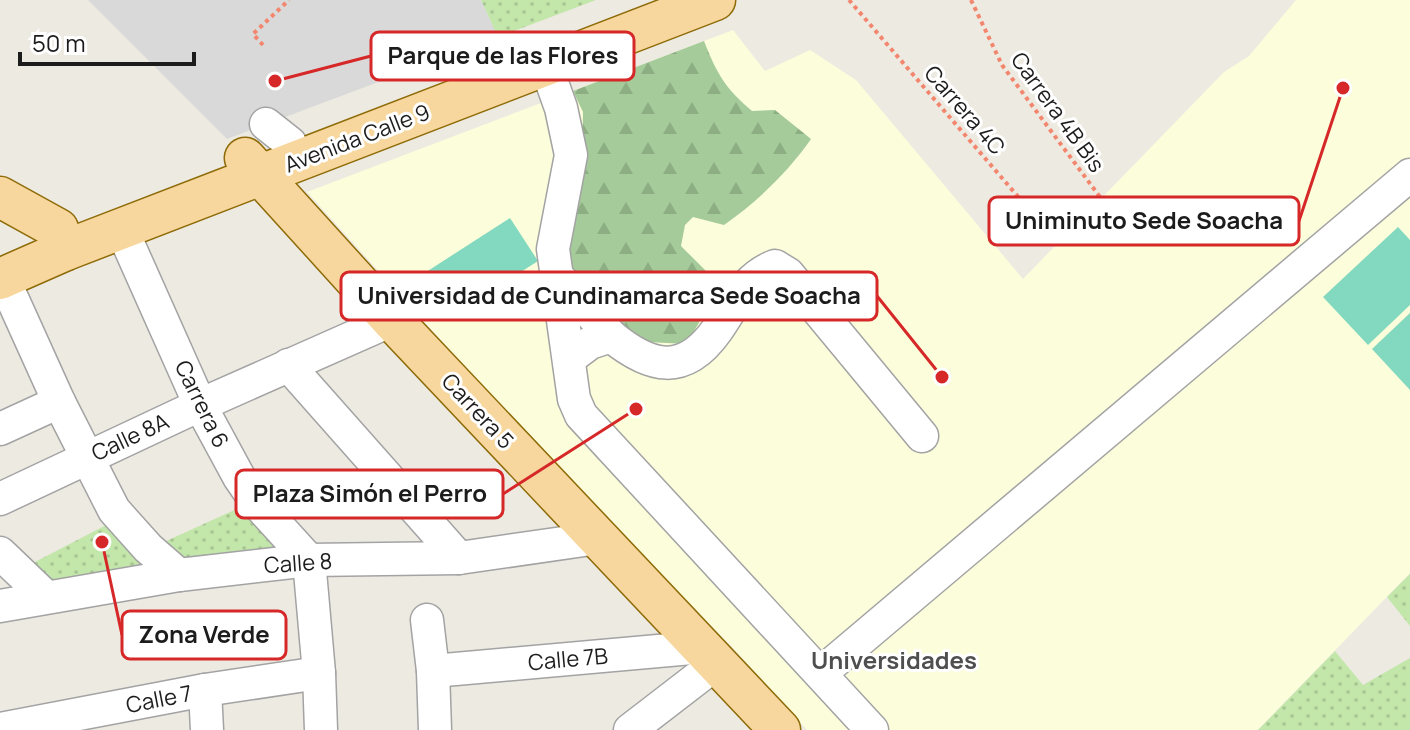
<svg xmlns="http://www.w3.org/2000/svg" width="1410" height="730" font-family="Manrope,sans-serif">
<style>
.residential{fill:#dad9d9}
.education{fill:#fbfddb}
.grass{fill:url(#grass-dots)}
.forest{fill:url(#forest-firs)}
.pitch{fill:#83d9bf}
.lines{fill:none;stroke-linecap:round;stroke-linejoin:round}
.minor-casing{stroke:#a3a3a3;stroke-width:35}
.major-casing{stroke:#8e6b07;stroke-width:43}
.path{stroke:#f3866e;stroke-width:4;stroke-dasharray:4 4;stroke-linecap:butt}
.minor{stroke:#fff;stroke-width:32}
.major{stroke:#f7d79d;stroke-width:40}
.labels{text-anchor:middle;stroke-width:6;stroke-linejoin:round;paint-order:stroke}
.street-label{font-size:22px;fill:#1c1c1c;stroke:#fff}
.neighbourhood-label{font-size:24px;font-weight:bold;fill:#4f4f4f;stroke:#fff}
.leader{fill:none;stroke:#d62828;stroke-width:3}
.callout-dot{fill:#d62828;stroke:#fff;stroke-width:3}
.callout{fill:#fff;stroke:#d62828;stroke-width:3}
.callout-label{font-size:24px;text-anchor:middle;font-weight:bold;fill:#1c1c1c}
</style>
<defs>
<pattern id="grass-dots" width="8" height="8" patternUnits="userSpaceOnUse" patternTransform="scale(2)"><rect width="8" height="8" fill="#c3e6aa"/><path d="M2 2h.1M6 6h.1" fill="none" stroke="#a7c592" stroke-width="1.8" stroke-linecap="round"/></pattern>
<pattern id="forest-firs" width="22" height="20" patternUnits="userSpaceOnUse" patternTransform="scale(2)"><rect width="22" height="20" fill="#a4cb99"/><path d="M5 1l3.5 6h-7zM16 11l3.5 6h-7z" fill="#8dae83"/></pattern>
</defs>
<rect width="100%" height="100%" fill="#edeae2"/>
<polygon class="residential" points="88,0 481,0 498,37 227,139"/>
<polygon class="education" points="1296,0 1410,0 1410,573 1258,730 807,730 733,648 564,476 307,192 733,30 765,71 810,50 856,80 1023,279 1224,72 1249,56"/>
<g class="grass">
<polygon points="481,0 596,0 498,37"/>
<polygon points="241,507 286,556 194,567 164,542"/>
<polygon points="114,521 155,574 54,587 33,563"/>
<polygon points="1410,574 1410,626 1387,597"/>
<polygon points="1335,651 1363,685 1410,658 1410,730 1258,730"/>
</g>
<path class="forest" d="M704 41C717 74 725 88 752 111L775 110 811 139C788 172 757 202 724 225L693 217 685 225 681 246 711 276C711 304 701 321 686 344L648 342 603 316 567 263 582 154 583 112 573 91Z"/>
<g class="pitch">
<polygon points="510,218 538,261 451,317 423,274"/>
<polygon points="1398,227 1410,240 1410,305 1368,345 1323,297"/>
<polygon points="1410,313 1410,390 1372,349"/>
</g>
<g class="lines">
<g class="minor-casing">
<g id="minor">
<polyline points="546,66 561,108 571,155 553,249 574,399 581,415 872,730"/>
<polyline points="266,124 290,143"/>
<polyline points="122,230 200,405 239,477 257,503 309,560 319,673 321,730"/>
<polyline points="558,277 611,336"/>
<polyline points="3,278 59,402 114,510 148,548 179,575"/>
<path d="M570 358 590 343 611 336C650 368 684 377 717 330 735 305 744 278 775 266L788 274 922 436"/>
<polyline points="288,365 459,558"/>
<polyline points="0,429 59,402"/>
<polyline points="0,499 200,405 392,320"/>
<polyline points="0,553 45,596"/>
<polyline points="0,606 179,575 309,560 459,558 598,538"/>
<polyline points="427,620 433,671 435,730"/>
<polyline points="433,671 703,647"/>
<polyline points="821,673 1410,175"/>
<polyline points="205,690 207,730"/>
<polyline points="0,729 205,690 319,673"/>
<polyline points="630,730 717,663"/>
</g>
</g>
<g class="major-casing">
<g id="major">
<polyline points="245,158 392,320 780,730"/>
<polyline points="0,197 58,229 66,250"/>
<polyline points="0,279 66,250 715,0"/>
</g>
</g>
<g class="path">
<polyline points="849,0 1057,242"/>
<polyline points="971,0 1002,65 1100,197"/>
<polyline points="263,45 253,34 289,0"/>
</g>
<use href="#minor" class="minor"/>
<use href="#major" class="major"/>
</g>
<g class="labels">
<g class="street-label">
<text transform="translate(965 110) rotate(49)" y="8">Carrera 4C</text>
<text transform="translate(1058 112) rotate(54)" y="8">Carrera 4B Bis</text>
<text transform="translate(357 138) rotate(-21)" y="8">Avenida Calle 9</text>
<text transform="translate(202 404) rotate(64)" y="8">Carrera 6</text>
<text transform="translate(478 411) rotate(47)" y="8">Carrera 5</text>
<text transform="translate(130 437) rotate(-25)" y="8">Calle 8A</text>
<text transform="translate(298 563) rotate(-4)" y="8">Calle 8</text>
<text transform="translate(568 659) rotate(-5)" y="8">Calle 7B</text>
<text transform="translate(159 699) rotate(-11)" y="8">Calle 7</text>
</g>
<g class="neighbourhood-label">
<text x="894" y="669">Universidades</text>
</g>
</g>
<path class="leader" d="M275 81L371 56M1343 88L1299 221M942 377L877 296M636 409L503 494M102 542L122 635"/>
<g class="callout-dot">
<circle cx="275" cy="81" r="8"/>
<circle cx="1343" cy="88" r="8"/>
<circle cx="942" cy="377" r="8"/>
<circle cx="636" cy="409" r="8"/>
<circle cx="102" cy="542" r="8"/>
</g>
<g class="callout">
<rect x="371" y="32" width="263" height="48" rx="8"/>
<rect x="989" y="197" width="310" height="48" rx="8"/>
<rect x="341" y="272" width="536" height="48" rx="8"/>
<rect x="236" y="470" width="267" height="48" rx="8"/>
<rect x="122" y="611" width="164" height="48" rx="8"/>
</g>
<g class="callout-label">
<text x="503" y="64">Parque de las Flores</text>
<text x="1144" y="229">Uniminuto Sede Soacha</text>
<text x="609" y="304">Universidad de Cundinamarca Sede Soacha</text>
<text x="370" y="502">Plaza Simón el Perro</text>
<text x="204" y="643">Zona Verde</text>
</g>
<path d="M20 52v12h174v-12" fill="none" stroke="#1c1c1c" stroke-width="4"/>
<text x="32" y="52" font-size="24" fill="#1c1c1c" stroke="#ffffff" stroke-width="6" paint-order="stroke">50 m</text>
</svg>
